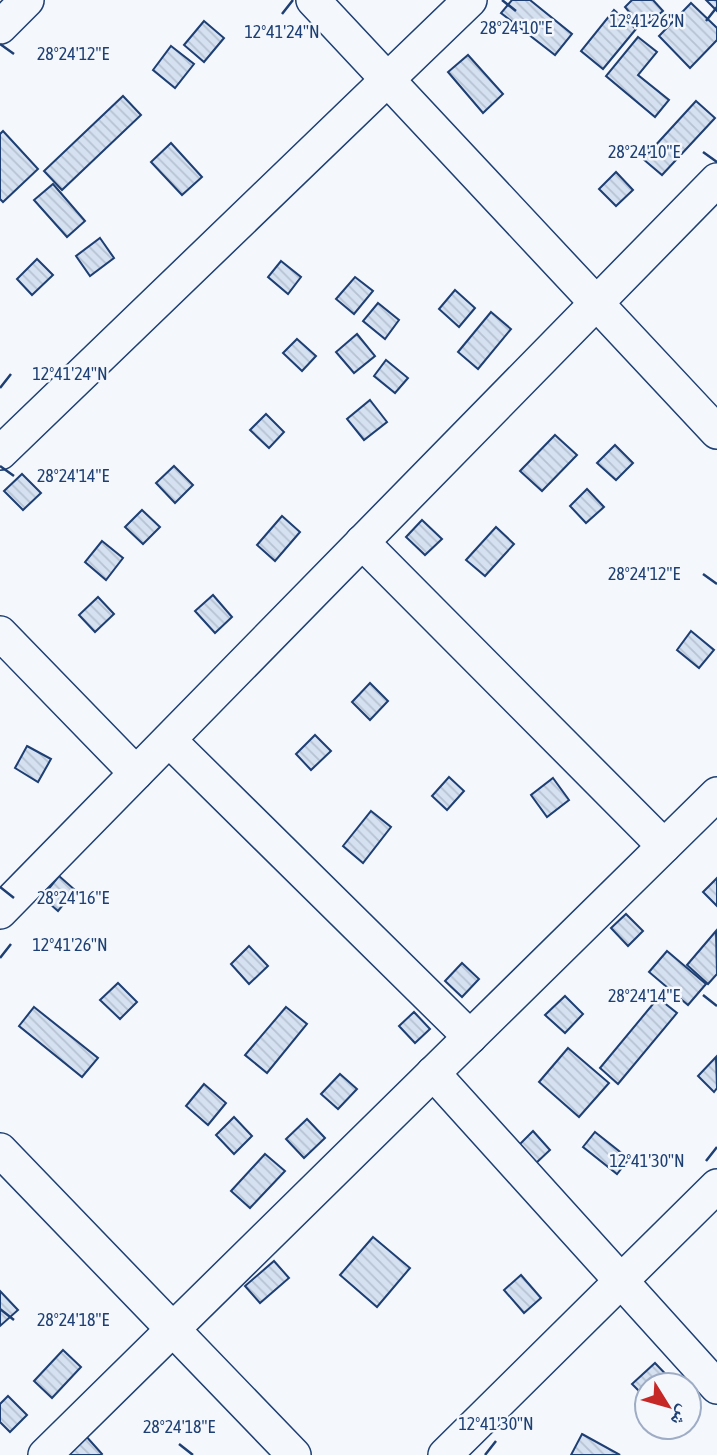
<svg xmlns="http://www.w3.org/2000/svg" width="717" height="1455" font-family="'Asap Condensed','Noto Naskh Arabic',sans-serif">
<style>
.building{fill:url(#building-back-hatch);stroke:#1d3f73;stroke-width:2}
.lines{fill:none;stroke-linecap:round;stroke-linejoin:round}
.street-casing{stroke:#1d3f73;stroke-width:36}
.street{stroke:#f4f7fb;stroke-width:33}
.ticks{fill:none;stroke:#1d3f73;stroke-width:2.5}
.ticks-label{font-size:18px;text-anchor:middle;fill:#1d3f73;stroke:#f4f7fb;stroke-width:5;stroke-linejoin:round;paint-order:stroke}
</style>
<defs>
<pattern id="building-back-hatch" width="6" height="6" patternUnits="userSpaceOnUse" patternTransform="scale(1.75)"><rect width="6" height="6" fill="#d5e0f0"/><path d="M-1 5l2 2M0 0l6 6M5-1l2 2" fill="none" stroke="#b6c1d1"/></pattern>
</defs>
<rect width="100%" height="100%" fill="#f4f7fb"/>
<g class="building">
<polygon points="512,0 530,0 572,34 555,55 501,13"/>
<polygon points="632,0 653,0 663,11 643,28 625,7"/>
<polygon points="706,0 717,0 717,11"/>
<polygon points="691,3 717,28 717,40 690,68 659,36"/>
<polygon points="614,10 636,29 603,69 581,51"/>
<polygon points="204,21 224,38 204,62 184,45"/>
<polygon points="638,37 657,52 638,75 669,100 655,117 606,76"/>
<polygon points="171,46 194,64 175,88 153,70"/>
<polygon points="468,55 503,94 483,113 448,72"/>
<polygon points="123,96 141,115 62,190 44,171"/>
<polygon points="696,101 715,118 662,175 643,159"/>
<polygon points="3,131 38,169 3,202 0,199 0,134"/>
<polygon points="171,143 202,177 182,195 151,162"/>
<polygon points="616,172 633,190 616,206 599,189"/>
<polygon points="53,184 85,221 67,237 34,200"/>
<polygon points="100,238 114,258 90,276 76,256"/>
<polygon points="37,259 53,275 32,295 17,279"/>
<polygon points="281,261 301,277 288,294 268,277"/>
<polygon points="355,277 373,291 354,314 336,299"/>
<polygon points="455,290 475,308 459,327 439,309"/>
<polygon points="378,303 399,320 385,339 363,321"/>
<polygon points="491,312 511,329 478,369 458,352"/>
<polygon points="357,334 375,356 354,373 336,352"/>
<polygon points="297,339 316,356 302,371 283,353"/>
<polygon points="386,360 408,378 395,393 374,376"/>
<polygon points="370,400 387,422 364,440 347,419"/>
<polygon points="266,414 284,432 269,448 250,430"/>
<polygon points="555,435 577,455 542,491 520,471"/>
<polygon points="615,445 633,463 616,480 597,463"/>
<polygon points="174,466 193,485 175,503 156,483"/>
<polygon points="22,474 41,493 23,510 4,491"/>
<polygon points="587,489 604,507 586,523 570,506"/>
<polygon points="142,510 160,527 143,544 125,527"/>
<polygon points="282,516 300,532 275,561 257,545"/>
<polygon points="422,520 442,539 425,555 406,537"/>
<polygon points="496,527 514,544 485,576 466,560"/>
<polygon points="102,541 123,558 106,580 85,562"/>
<polygon points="213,595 232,617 215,633 195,611"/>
<polygon points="98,597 114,614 95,632 79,615"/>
<polygon points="691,631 714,650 699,668 677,650"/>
<polygon points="370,683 388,701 370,720 352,702"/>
<polygon points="315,735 331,751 311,770 296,754"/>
<polygon points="27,746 51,759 38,782 15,768"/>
<polygon points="449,777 464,791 447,810 432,796"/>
<polygon points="553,778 569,800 547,817 531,795"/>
<polygon points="371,811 391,827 363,863 343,846"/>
<polygon points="59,876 75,890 58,911 42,897"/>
<polygon points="717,878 717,906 703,892"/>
<polygon points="626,914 643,931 628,946 611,928"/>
<polygon points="716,931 717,974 708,984 687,965"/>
<polygon points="249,946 268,966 249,984 231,964"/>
<polygon points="667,951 706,984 688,1005 649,972"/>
<polygon points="462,963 479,979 462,997 445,981"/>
<polygon points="118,983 137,1002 120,1019 100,1000"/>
<polygon points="565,996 583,1014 565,1033 545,1015"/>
<polygon points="658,998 677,1013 618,1084 600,1068"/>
<polygon points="34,1007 98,1058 82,1077 19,1026"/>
<polygon points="286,1007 307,1024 267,1073 245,1055"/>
<polygon points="414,1012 430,1029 415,1043 399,1026"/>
<polygon points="568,1048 609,1083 579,1117 539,1082"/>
<polygon points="716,1057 717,1088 714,1092 698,1076"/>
<polygon points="340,1074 357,1089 338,1109 321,1094"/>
<polygon points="204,1084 226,1103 208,1125 186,1106"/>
<polygon points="234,1117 252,1136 234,1154 216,1135"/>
<polygon points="307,1119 325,1138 304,1158 286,1139"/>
<polygon points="533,1131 550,1150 535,1164 518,1146"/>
<polygon points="595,1132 629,1159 617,1174 583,1147"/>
<polygon points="265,1154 285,1171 250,1208 231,1191"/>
<polygon points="373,1237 410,1268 377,1307 340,1275"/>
<polygon points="274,1261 289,1278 260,1303 245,1286"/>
<polygon points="521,1275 541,1298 524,1313 504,1290"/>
<polygon points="0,1291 18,1310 0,1326"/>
<polygon points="63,1350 81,1367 52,1398 34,1381"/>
<polygon points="655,1363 676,1385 647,1385 647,1399 632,1384"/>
<polygon points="8,1396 27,1415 10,1432 0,1422 0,1404"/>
<polygon points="582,1434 620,1455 571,1455"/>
<polygon points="85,1435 102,1454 101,1455 64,1455"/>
</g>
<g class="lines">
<g class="street-casing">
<g id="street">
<polyline points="313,0 717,432"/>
<polyline points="0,27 27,0"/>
<polyline points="0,453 470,0"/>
<polyline points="362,542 664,846"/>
<polyline points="0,633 136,773"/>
<polyline points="169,740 470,1037"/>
<polyline points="0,912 717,180"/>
<polyline points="433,1073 717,1387"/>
<polyline points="0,1150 294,1455"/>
<polyline points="45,1455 717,794"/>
<polyline points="445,1455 717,1186"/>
</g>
</g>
<use href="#street" class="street"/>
</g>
<path class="ticks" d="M502 0 516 11M282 14 293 0M706 21 717 7M0 44 14 54M703 152 717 162M0 388 11 374M0 466 14 476M703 574 717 584M0 887 14 898M0 958 11 944M703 995 717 1006M706 1161 717 1147M0 1309 14 1320M179 1444 193 1455M485 1455 496 1441"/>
<g class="ticks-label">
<text x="647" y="27">12°41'26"N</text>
<text x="516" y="34">28°24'10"E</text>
<text x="282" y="38">12°41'24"N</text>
<text x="73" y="60">28°24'12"E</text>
<text x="644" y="158">28°24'10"E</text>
<text x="70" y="380">12°41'24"N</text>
<text x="73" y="482">28°24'14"E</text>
<text x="644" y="580">28°24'12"E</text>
<text x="73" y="904">28°24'16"E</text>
<text x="70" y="951">12°41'26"N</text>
<text x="644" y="1002">28°24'14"E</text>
<text x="647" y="1167">12°41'30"N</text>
<text x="73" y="1326">28°24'18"E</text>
<text x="496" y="1430">12°41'30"N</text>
<text x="179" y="1433">28°24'18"E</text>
</g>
<g transform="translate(668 1406) rotate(127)"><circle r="33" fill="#f4f7fb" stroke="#9eadc5" stroke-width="2"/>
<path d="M0-5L12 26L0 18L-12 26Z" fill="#c62828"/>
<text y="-10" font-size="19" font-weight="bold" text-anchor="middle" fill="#1d3f73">ش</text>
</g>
</svg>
